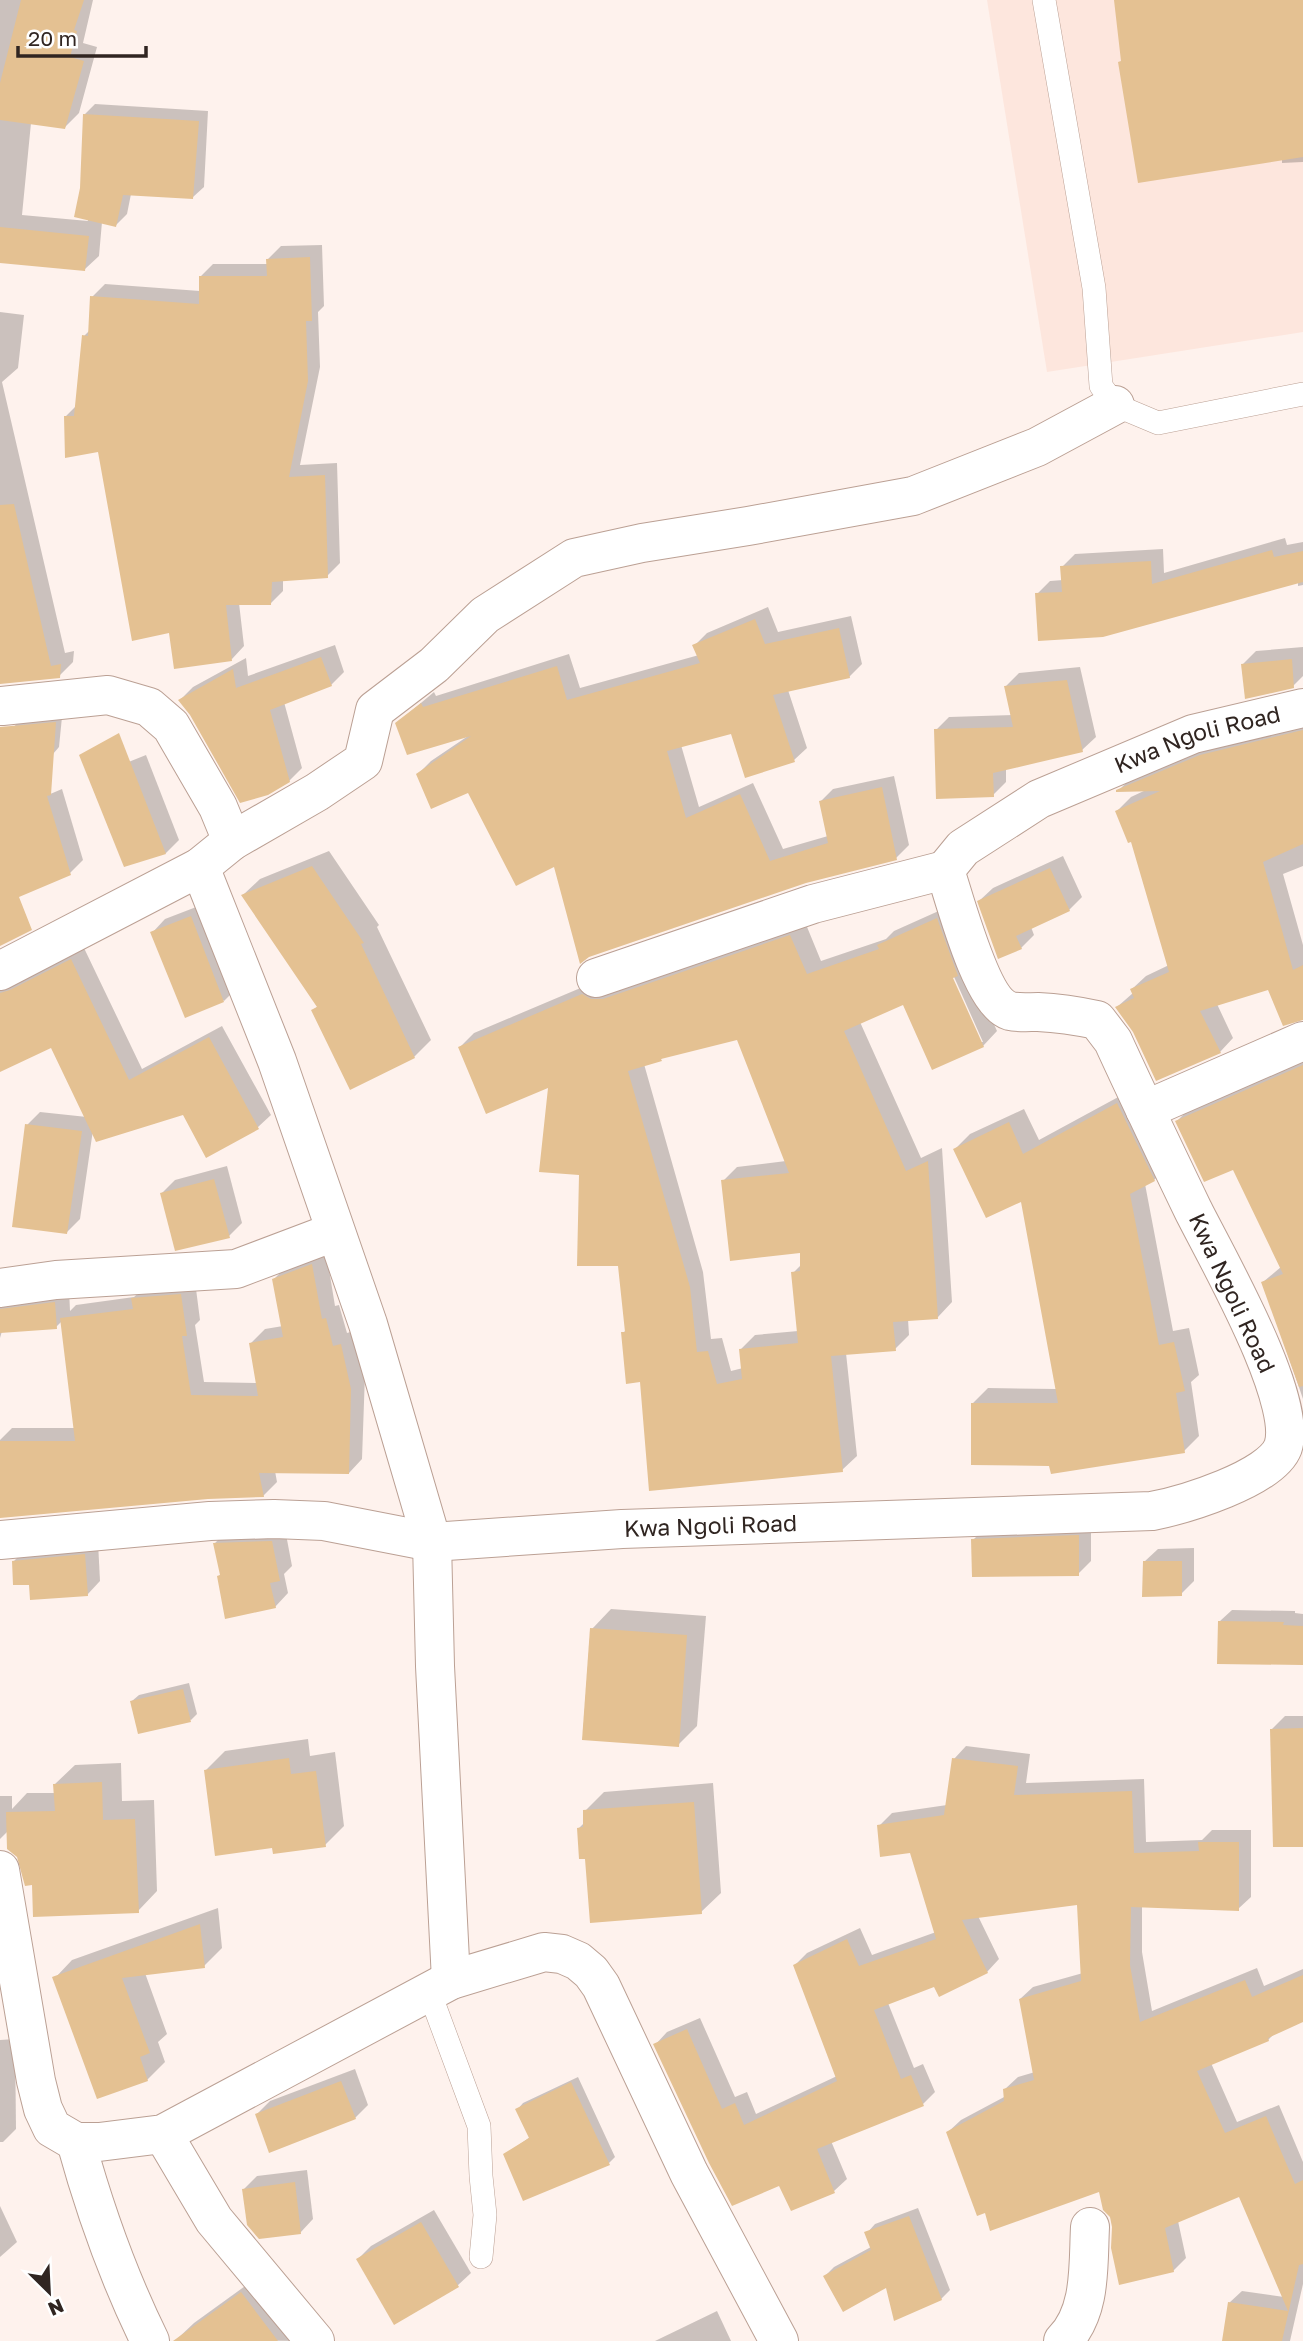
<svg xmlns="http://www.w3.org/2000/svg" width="1303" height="2341" font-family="'Golos Text',sans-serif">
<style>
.built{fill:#fde6dd}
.shadow{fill:#0003;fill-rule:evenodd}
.building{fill:#e4c192;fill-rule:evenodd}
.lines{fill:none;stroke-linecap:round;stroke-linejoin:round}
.service-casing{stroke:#bba094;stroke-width:24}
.minor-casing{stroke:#bba094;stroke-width:40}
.service{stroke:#fff;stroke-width:23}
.minor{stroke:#fff;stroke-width:38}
.labels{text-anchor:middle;stroke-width:5;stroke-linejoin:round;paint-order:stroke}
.street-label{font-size:23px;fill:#302521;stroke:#fff}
</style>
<rect width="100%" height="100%" fill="#fef2ed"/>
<polygon class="built" points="987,0 1303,0 1303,332 1047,372"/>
<g class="shadow">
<polygon points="0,0 93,0 83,43 97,47 79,113 65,127 31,123 22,215 88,221 82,188 84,115 95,104 208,111 204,187 193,197 131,194 127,214 116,225 102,222 99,256 85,269 0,261"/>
<polygon points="1115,0 1303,0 1303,162 1282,163 1282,158 1123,60"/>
<polygon points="322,245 324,306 318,312 320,367 300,465 337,463 340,563 327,576 283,579 283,591 270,604 239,603 244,646 232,659 171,630 99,450 65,417 77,405 84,336 90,330 92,297 105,284 200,291 200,277 213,264 268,264 268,259 281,246"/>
<polygon points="0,312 24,315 18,368 2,382 65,653 74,651 73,662 59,676 0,682"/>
<polygon points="1285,538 1287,545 1303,542 1303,585 1298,586 1298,581 1037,594 1050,581 1063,580 1062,567 1075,554 1163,549 1164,573"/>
<polygon points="768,607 778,632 851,616 862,664 849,677 788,690 807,748 794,760 732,732 681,745 699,807 753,783 783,849 828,836 821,801 833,789 894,776 909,845 896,858 806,882 555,864 469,791 418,774 431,761 468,736 397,723 434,692 436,696 569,654 580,688 699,655 694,646 707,633"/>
<polygon points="335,645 344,672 331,685 284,702 302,768 289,781 191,714 180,700 193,687 246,658 248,676"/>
<polygon points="1303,647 1303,676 1293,686 1243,664 1256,651"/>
<polygon points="1080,667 1096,737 1082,750 1006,768 1006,782 993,795 936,730 949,717 1013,715 1006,686 1019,673"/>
<polygon points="62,717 59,747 53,754 13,728 19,721"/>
<polygon points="1303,721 1303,866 1283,874 1303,945 1303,1018 1269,988 1217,1004 1233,1038 1220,1052 1134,1031 1117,1007 1133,993 1132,989 1146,976 1169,965 1132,839 1117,811 1131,797 1148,789 1118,791 1132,777 1215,742"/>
<polygon points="146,755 179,840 166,853 125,865 106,771"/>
<polygon points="62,789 83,860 70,873 0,903 0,818 29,803"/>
<polygon points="329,851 379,925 377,927 431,1040 414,1057 313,1010 318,1006 243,895 260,879"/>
<polygon points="1063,856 1082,897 1069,910 1031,927 1034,935 1021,948 979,901 993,888"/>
<polygon points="204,904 237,988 224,1001 152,933 165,919"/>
<path d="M952 905 967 965 997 1031 983 1046 904 1003 860 1022 921 1158 942 1148 952 1302 938 1317 908 1319 909 1335 895 1349 846 1353 857 1456 842 1470 641 1380 623 1333 627 1329 620 1265 581 1173 550 1085 460 1047 474 1033 597 981 805 922 821 961 886 939 894 931ZM951 970 983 1042H979L948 971ZM738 1038 786 1161 737 1167 723 1181 802 1251V1264L793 1273 798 1331 755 1335 741 1349 743 1368 731 1371 722 1338 711 1339 703 1272 644 1064 661 1059 664 1056Z"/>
<polygon points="84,948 142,1069 222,1026 271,1115 258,1127 207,1155 184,1113 93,1130 80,1219 67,1232 27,1125 40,1112 87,1117 52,1046 0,1070 0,987"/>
<polygon points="1303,1058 1303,1399 1263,1282 1281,1267 1234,1167 1177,1121 1190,1108"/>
<polygon points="1133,1089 1169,1165 1154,1180 1145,1184 1173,1331 1189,1328 1199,1375 1191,1382 1199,1436 1184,1451 1051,1464 973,1403 988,1388 1057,1389 1022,1199 955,1149 970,1134 1024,1109 1039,1140"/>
<polygon points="227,1166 242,1223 229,1236 162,1193 175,1180"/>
<polygon points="326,1251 335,1306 339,1305 347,1333 354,1331 365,1374 362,1459 349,1473 275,1471 277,1482 263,1496 208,1497 0,1517 0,1440 12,1428 75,1428 62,1321 56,1327 2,1331 0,1338 0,1289 69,1289 70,1311 76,1305 134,1297 147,1285 195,1281 200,1320 195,1325 204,1382 257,1383 251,1343 265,1329 283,1326 274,1279 288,1265"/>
<polygon points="1091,1523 1091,1561 1078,1574 973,1540 986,1527"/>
<polygon points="285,1529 292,1566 284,1574 288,1593 275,1607 218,1577 221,1574 215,1543 228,1530"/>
<polygon points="98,1542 100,1581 87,1595 31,1583 13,1562 27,1548"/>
<polygon points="1194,1548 1194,1581 1181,1594 1144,1562 1158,1549"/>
<polygon points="611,1609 706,1616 697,1726 678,1745 592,1629"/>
<polygon points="1232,1610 1295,1611 1295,1613 1303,1614 1303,1663 1220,1621"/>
<polygon points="189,1683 197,1714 191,1720 132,1701 139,1695"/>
<polygon points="1285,1716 1303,1716 1303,1791 1272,1729"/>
<polygon points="308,1739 310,1756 335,1752 344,1826 325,1845 274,1846 206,1770 225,1751"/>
<polygon points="966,1746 1030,1754 1026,1783 1144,1779 1146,1842 1202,1840 1212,1830 1251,1830 1251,1897 1238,1909 1142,1905 1142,1952 1152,2011 1257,1968 1264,1986 1303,1969 1303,2020 1275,2033 1268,2040 1211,2063 1237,2122 1279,2105 1303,2162 1303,2284 1290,2341 1223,2341 1229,2303 1242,2291 1284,2297 1240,2195 1178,2221 1186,2258 1173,2271 1114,2227 1101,2190 986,2211 948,2132 961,2120 1006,2096 1005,2089 1018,2077 1035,2072 1020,1999 1033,1987 1083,1973 1078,1903 978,1916 999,1959 987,1972 934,1984 888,2003 914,2068 923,2064 935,2092 923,2104 831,2141 847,2179 834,2191 792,2209 780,2184 655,2045 667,2032 700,2018 735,2097 747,2092 756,2114 837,2076 795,1965 807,1953 860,1928 872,1955 936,1932 911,1851 879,1826 892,1813 947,1805 954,1759"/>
<polygon points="121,1763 122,1801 154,1800 157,1891 138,1911 34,1883 8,1831 0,1839 0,1796 12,1796 12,1809 27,1793 55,1793 55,1784 75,1765"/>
<polygon points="713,1783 721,1893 701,1912 587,1857 579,1828 585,1822 585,1811 604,1792"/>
<polygon points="218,1908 222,1948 204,1966 145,1973 167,2034 158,2042 165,2062 147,2080 55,1978 72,1960"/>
<polygon points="15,2039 16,2129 3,2142 0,2142 0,2040"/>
<polygon points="355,2069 368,2105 355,2118 257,2114 270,2101"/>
<polygon points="578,2077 615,2157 609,2163 505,2155 530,2137 517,2110 523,2103"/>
<polygon points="307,2170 313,2219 300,2233 244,2189 257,2176"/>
<polygon points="0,2206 17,2242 0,2257"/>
<polygon points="918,2208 950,2290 941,2299 888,2285 825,2276 834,2267 871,2247 867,2233 875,2224"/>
<polygon points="434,2210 471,2273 457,2286 358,2259 371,2246"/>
<polygon points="259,2276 308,2341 176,2340 194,2323"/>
<polygon points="717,2311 731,2341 655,2341"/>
</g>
<g class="building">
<polygon points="21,0 84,0 74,30 77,31 70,57 84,61 65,129 0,120 0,83"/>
<polygon points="1114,0 1303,0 1303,157 1138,183 1118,62 1121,61"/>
<polygon points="83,114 199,121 193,199 123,195 116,227 74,217 80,188"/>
<polygon points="0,227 89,236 85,271 0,263"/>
<polygon points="310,257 312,321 306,321 308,381 289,477 325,475 328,578 272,582 271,605 226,605 232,661 174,669 169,633 132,641 98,452 65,458 64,416 74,416 82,335 88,336 90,296 199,304 199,276 267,276 266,259"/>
<polygon points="14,504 51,666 61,664 60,678 0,684 0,505"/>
<polygon points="1272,550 1274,557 1303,551 1303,582 1103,637 1038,641 1035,593 1062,592 1060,566 1151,561 1152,584"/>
<polygon points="755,619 765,644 839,628 850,678 773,695 795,762 745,778 731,734 667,751 686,818 740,794 770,861 828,843 819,801 882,787 897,860 806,883 589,957 580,964 554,867 516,886 468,793 431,809 416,774 471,736 407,755 395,723 421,703 423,707 557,666 567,700 700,663 692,645"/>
<polygon points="321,657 332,686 270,710 290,782 268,795 240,803 190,715 178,700 233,669 236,688"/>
<polygon points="1292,659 1294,688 1245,699 1241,664"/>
<polygon points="1067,680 1083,752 993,773 994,797 936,799 934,729 1013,727 1004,686"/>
<polygon points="56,722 51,795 47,796 71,875 19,897 32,930 0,946 0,727"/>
<polygon points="1303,730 1303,844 1263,862 1293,970 1303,965 1303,1020 1283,1026 1268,990 1200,1011 1221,1053 1156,1081 1133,1032 1115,1007 1134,998 1130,989 1169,972 1131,842 1128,843 1115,811 1160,791 1116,792 1116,790 1200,755"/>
<polygon points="119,733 166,854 124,867 79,755"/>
<polygon points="312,866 364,943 361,944 415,1058 350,1090 311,1010 317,1007 241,895"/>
<polygon points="1050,868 1070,911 1016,936 1022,949 998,959 977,901"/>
<polygon points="191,916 224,1002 185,1018 150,932"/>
<path d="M937 918 958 976 953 978 984 1047 932 1070 903 1005 844 1031 906 1171 928 1161 938 1319 893 1322 896 1351 831 1356 843 1472 649 1491 640 1382 626 1384 621 1332H625L618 1266H577L579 1175 539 1172 548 1088 486 1114 458 1047 582 994 591 999H603L790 935 807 974 879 949 877 945ZM737 1040 789 1173 721 1180 730 1261 800 1253V1271L791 1272 798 1343 739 1349 742 1379 717 1384 708 1351 697 1352 690 1287 628 1071 662 1061 661 1059Z"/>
<polygon points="71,959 129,1080 209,1037 259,1129 206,1158 183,1115 96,1142 51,1048 0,1072 0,993 10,990"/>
<polygon points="1303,1065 1303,1386 1299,1387 1261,1282 1283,1274 1233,1170 1204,1182 1175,1121"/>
<polygon points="1117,1103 1155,1181 1130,1194 1159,1345 1174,1342 1185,1391 1176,1393 1185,1453 1051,1474 1049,1466 971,1465 971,1403 1058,1403 1021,1202 986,1218 953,1149 1009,1122 1023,1154"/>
<polygon points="25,1124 82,1131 67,1234 12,1227"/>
<polygon points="214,1179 230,1238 175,1251 160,1193"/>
<polygon points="312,1264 322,1319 326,1318 333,1346 341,1344 351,1389 349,1474 259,1473 264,1497 208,1499 0,1518 0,1441 75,1441 60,1318 133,1309 131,1298 181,1294 187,1336 182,1336 191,1395 258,1396 249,1343 283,1337 272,1279"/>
<polygon points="55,1302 57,1329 0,1333 0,1309"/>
<polygon points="1079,1535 1079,1576 972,1577 971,1539"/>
<polygon points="272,1541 280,1581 270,1583 276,1608 225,1619 217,1576 220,1575 213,1543"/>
<polygon points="85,1554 88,1596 30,1600 29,1585 13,1585 12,1561"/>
<polygon points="1143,1561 1182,1561 1182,1596 1142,1597"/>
<polygon points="1218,1621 1284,1622 1283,1625 1303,1626 1303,1665 1217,1664"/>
<polygon points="590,1628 687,1635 679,1747 582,1740"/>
<polygon points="183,1689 191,1722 138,1734 130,1701"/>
<polygon points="1303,1728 1303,1847 1273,1847 1270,1729"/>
<polygon points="289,1758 291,1774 316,1771 326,1847 273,1854 272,1848 215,1856 204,1770"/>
<polygon points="952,1758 1018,1766 1014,1795 1132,1791 1134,1853 1199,1851 1198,1842 1239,1842 1239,1911 1131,1907 1130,1965 1140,2022 1245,1980 1252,1997 1303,1975 1303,2022 1268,2038 1269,2041 1197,2071 1225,2133 1266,2116 1295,2184 1303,2180 1303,2264 1299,2265 1282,2341 1222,2341 1228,2302 1288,2311 1239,2197 1165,2228 1174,2272 1119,2285 1111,2248 1112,2227 1110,2217 1103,2210 1099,2192 990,2231 985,2213 977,2216 946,2132 1004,2101 1003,2089 1034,2080 1019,1999 1081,1981 1077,1905 962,1920 988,1973 939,1997 934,1987 874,2010 901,2079 911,2075 924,2106 817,2149 835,2193 791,2211 779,2186 732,2206 709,2163 653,2044 687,2029 722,2109 735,2103 744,2125 837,2081 793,1965 847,1939 859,1966 936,1939 910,1853 880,1857 877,1825 944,1815"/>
<polygon points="102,1782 103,1820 135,1819 139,1913 33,1917 32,1885 25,1886 17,1857 7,1849 6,1812 55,1811 53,1784"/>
<polygon points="694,1802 702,1914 590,1923 585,1859 579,1859 577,1828 583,1827 583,1810"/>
<polygon points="200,1924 205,1968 122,1978 150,2053 140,2057 148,2081 97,2099 52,1977"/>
<polygon points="341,2081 356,2119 269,2153 255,2114"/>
<polygon points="571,2082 610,2165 523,2201 503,2154 529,2138 515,2109"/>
<polygon points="295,2182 301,2234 259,2239 247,2225 242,2189"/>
<polygon points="909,2216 942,2300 894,2321 886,2288 843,2312 823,2276 871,2250 864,2232"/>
<polygon points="421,2222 459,2287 394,2325 356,2259"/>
<polygon points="241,2292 278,2341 173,2341"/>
</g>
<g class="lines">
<g class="service-casing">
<g id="service">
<polyline points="1044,0 1094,288 1101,386 1115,405 1158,423 1303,394"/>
<polyline points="429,1991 479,2126 481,2176 485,2215 481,2257"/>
</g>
</g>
<g class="minor-casing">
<g id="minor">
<polyline points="2,706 108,695 149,707 171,726 218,807 232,841"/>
<polyline points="200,867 277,1061 368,1324 432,1542 435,1666 451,1980"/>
<polyline points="0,971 200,867 232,841 317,792 363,761 375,710 434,665 485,615 574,558 642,543 748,526 913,496 1037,447 1115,405"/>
<polyline points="596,978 813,904 945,870"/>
<polyline points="1145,1110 1303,1041"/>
<polyline points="0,1288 56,1280 236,1269 334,1232"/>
<path id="s1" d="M0 1540 210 1521 274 1519 324 1521 432 1542 622 1529 1152 1511C1183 1505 1271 1479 1283 1447 1299 1400 1216 1256 1193 1210 1166 1154 1139 1098 1113 1041L1097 1020C1078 1016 1058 1013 1038 1012 1029 1012 1019 1013 1010 1011 981 1002 955 900 945 870L963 848 1039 799 1193 734 1303 708"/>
<polyline points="0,1870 36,2081 43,2109 52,2128 76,2142 99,2142 163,2134 451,1980 544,1952 562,1954 578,1961 591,1972 601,1986 689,2173 779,2341"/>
<polyline points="163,2134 214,2220 315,2341"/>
<path d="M76 2142C95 2211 119 2278 150 2341"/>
<path d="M1063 2341C1092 2312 1088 2265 1090 2227"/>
</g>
</g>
<use href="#service" class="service"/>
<use href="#minor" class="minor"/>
</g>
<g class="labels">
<g class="street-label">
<text dy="8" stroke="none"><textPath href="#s1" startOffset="2310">Kwa Ngoli Road</textPath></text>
<text transform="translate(1232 1293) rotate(65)" y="8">Kwa Ngoli Road</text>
<text dy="8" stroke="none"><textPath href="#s1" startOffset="714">Kwa Ngoli Road</textPath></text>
</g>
</g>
<g transform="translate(49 2292) rotate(156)" stroke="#ffffff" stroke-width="5" paint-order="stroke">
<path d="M0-5L12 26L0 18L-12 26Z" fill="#302521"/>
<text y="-10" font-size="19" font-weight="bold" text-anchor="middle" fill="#302521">N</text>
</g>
<path d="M18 46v10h128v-10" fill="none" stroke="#302521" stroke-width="3.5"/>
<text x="28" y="46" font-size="21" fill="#302521" stroke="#ffffff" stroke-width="5" paint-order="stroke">20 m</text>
</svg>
